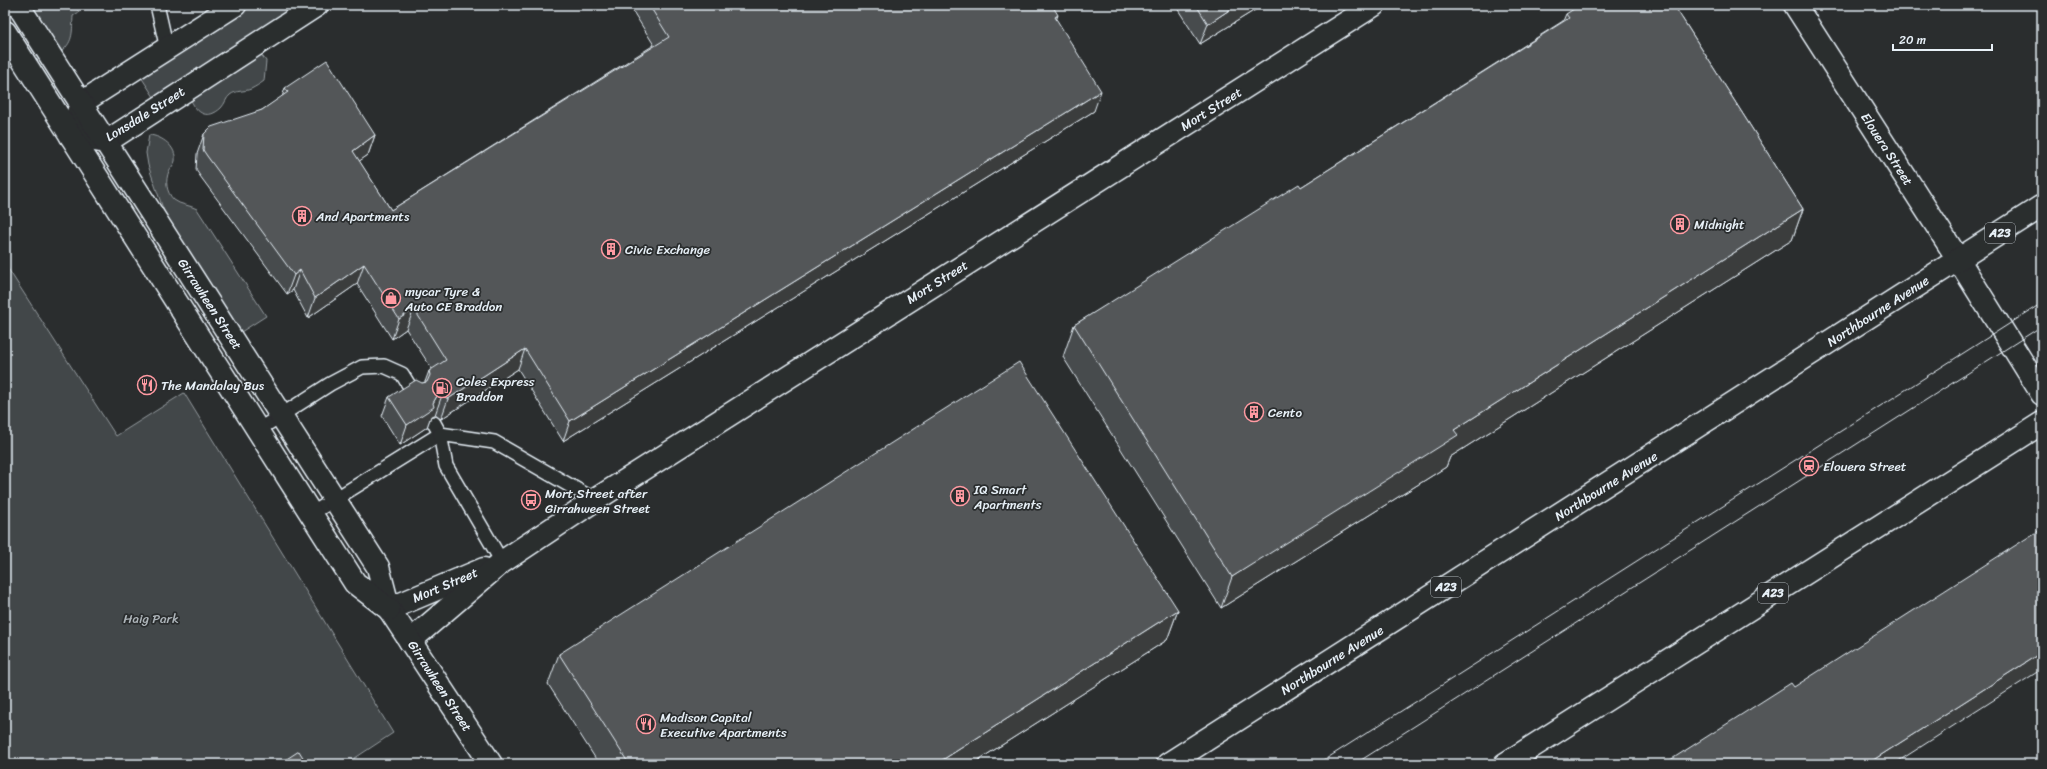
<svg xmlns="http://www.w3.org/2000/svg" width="2047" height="769" viewBox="0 0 2047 769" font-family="Sriracha,sans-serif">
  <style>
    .green { fill: #424648; stroke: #959ca0 }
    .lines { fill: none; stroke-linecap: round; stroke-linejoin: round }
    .lane-casing { stroke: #e8f1f8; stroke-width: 16 }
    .street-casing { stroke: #e8f1f8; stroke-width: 25 }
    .secondary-casing { stroke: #e8f1f8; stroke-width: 25 }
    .highway-casing { stroke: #e8f1f8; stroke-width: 25 }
    .lane { stroke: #2a2d2e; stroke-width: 13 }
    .street { stroke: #2a2d2e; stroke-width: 22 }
    .secondary { stroke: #2a2d2e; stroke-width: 22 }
    .highway { stroke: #2a2d2e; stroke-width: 22 }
    .tram { stroke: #e8f1f8; stroke-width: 1 }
    .wall { fill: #474b4d; stroke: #e8f1f8 }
    .shaded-wall { fill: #3a3d3e; stroke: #e8f1f8 }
    .building { fill: #535759; stroke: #e8f1f8 }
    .labels { text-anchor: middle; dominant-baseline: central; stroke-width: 3.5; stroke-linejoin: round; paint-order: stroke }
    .shield { fill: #2a2d2e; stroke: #afb6bb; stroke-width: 1 }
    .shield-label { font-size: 12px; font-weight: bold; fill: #e8f1f8 }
    .street-label { font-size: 13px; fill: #e8f1f8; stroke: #2a2d2e }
    .poi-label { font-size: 13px; fill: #e8f1f8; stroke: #2a2d2e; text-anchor: start }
    .park-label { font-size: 13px; fill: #aeb5ba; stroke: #2a2d2e }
  </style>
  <rect width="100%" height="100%" fill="#2a2d2e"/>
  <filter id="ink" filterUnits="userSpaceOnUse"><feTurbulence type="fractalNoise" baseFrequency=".025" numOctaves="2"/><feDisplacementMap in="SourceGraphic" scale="8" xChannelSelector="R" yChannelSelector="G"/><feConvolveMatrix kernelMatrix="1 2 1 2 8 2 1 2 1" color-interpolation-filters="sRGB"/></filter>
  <g filter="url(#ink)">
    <g class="green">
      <path d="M37 5H74L79 12 73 16C72 31 74 41 62 51L55 45 32 11Z"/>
      <path d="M254 5H281L286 13 154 97 141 77Z"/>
      <path d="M260 53 266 61 264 81C260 84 255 87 251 89 244 92 236 90 230 95 226 98 225 104 221 108 208 120 197 114 191 100Z"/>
      <path d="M149 135C162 136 177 147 175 161 174 165 171 167 169 171 165 181 166 192 174 200 180 205 190 205 197 209L266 316 241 332 235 328 169 226 148 165 146 153Z"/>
      <path d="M5 264 116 436 184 393 393 733 346 764H5Z"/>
    </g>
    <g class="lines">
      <defs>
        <g id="lane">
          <path d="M157 5 167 49"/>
          <path d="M258 430 330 384 362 367 384 366 402 374 415 395"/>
          <path d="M311 514 440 434 434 423"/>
          <path d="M502 562 446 466 440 434 494 442 595 500"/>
        </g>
        <g id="street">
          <path d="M235 5 81 103 71 136 106 142 317 5"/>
          <path d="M1795 5 1958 259"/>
          <path d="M389 609 484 569"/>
          <path d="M410 641 502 562 595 500 1374 5"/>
        </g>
        <g id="secondary">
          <path d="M18 5 378 567 389 609 491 764"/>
          <path d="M5 32 355 583 389 609"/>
        </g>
        <g id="highway">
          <path d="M1958 259 2042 394"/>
          <path d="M1168 764 2042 206"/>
          <path d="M1505 764 2042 423"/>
        </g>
      </defs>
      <use href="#lane" class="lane-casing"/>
      <use href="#street" class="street-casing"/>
      <use href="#secondary" class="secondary-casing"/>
      <use href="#highway" class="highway-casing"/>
      <use href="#lane" class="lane"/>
      <use href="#street" class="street"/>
      <use href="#secondary" class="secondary"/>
      <use href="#highway" class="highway"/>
      <g class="tram">
        <path d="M1318 764 2042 303"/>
        <path d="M1355 764 2042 326"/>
      </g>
    </g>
    <g class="wall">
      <path d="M629 5H1052L1056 20 1094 111 563 441 518 369 441 419 435 415 431 416 427 427 400 445 382 416 389 397 425 382 429 371 432 369 406 329 392 339 357 284 308 318 293 290 287 294 200 176 196 170 197 154 204 134 262 110 282 97 285 88 375 135 368 155 359 161 391 210 654 45Z"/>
      <path d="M1175 5H1263L1200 44Z"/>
      <path d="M1566 14 1682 18 1803 209 1792 240 1450 457 1446 467 1221 608 1063 357 1074 325 1301 187 1563 21Z"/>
      <path d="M1178 610 1167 640 972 764H599L548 684 559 654Z"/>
    </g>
    <g class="shaded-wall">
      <path d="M1237 5H1263L1200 44 1208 24Z"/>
      <path d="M1058 15 1051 35 1055 17Z"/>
      <path d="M1101 91 1094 111 563 441 570 421Z"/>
      <path d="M375 135 368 155 345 171 353 151Z"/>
      <path d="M1803 209 1792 240 1450 457 1446 467 1221 608 1232 577 1454 430Z"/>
      <path d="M364 264 357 284 308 318 315 298Z"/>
      <path d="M300 270 293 290 287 294 294 275Z"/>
      <path d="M414 309 406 329 392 339 399 319Z"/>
      <path d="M525 349 518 369 441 419 448 399Z"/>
      <path d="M442 395 435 415 431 416 427 427 400 445 407 425 433 403 437 396Z"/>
      <path d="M1178 610 1167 640 972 764H936Z"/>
      <path d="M2042 652V669L1894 764H1867Z"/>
    </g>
    <g class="building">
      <path d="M649 5H1052L1058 15 1055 17 1101 91 570 421 525 349 448 399 442 395 437 396 433 403 434 407 407 425 389 397 416 380 422 383 427 382 430 375 429 371 446 360 414 309 399 319 364 264 315 298 300 270 294 275 207 156 203 150 204 134 211 127 262 110 288 92 285 88 327 60 375 135 353 151 391 210 669 37Z"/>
      <path d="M1196 5H1237L1208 24Z"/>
      <path d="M1580 5H1674L1682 18 1803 209 1454 430 1458 435 1232 577 1074 325 1299 184 1301 187 1569 18 1566 14Z"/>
      <path d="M1019 362 1178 610 936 764H629L559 654Z"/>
      <path d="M2038 531 2042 537V652L1867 764H1664L1791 683 1794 687Z"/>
      <path d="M299 751 307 764H279Z"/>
    </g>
  </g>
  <defs>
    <symbol id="building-ring" viewBox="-11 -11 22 22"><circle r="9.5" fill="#2a2d2e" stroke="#ff9aa2" stroke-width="1.5"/><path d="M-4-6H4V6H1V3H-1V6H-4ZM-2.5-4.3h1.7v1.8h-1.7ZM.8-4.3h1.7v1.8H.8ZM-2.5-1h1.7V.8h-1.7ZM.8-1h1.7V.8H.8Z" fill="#ff9aa2"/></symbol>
    <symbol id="shop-ring" viewBox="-11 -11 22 22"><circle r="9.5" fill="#2a2d2e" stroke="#ff9aa2" stroke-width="1.5"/><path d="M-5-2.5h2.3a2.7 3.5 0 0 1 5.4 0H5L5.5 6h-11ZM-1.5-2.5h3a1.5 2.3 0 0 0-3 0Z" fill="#ff9aa2"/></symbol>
    <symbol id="restaurant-ring" viewBox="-11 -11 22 22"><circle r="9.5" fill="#2a2d2e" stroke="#ff9aa2" stroke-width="1.5"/><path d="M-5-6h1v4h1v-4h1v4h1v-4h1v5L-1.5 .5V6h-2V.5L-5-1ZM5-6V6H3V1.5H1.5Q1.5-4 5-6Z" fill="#ff9aa2"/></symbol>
    <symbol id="fuel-ring" viewBox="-11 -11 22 22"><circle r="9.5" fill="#2a2d2e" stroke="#ff9aa2" stroke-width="1.5"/><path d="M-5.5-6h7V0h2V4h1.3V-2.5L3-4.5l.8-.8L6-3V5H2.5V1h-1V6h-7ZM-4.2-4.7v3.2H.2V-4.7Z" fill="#ff9aa2"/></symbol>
    <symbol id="station-ring" viewBox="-11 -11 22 22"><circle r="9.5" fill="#2a2d2e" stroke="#ff9aa2" stroke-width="1.5"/><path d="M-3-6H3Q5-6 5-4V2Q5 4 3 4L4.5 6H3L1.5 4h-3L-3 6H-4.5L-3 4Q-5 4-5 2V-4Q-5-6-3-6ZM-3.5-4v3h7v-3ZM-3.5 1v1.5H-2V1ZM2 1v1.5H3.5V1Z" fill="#ff9aa2"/></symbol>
    <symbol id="bus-ring" viewBox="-11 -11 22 22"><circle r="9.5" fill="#2a2d2e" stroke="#ff9aa2" stroke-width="1.5"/><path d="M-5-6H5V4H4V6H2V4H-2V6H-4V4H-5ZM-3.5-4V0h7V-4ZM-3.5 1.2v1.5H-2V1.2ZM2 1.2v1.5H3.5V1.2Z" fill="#ff9aa2"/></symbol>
  </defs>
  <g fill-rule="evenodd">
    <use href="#building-ring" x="291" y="205" width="22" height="22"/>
    <use href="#building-ring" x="1669" y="213" width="22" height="22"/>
    <use href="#building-ring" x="600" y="238" width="22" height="22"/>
    <use href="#shop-ring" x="380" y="287" width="22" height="22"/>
    <use href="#restaurant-ring" x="136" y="374" width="22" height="22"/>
    <use href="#fuel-ring" x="431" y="377" width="22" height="22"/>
    <use href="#building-ring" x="1243" y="401" width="22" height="22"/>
    <use href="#station-ring" x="1798" y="455" width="22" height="22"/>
    <use href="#building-ring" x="949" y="485" width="22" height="22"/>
    <use href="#bus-ring" x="520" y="489" width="22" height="22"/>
    <use href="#restaurant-ring" x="635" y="713" width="22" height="22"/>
  </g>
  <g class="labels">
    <g class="shield">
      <rect x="1985" y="223" width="30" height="20" rx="3"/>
      <rect x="1431" y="577" width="30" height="20" rx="3"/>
      <rect x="1758" y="583" width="30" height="20" rx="3"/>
    </g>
    <g class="shield-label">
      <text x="2000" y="233">A23</text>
      <text x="1446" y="587">A23</text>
      <text x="1773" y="593">A23</text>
    </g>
    <g class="street-label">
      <text transform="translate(1211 109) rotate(-32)">Mort Street</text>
      <text transform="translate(145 114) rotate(-32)">Lonsdale Street</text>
      <text transform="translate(1887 149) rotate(57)">Elouera Street</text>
      <text transform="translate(937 282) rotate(-32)">Mort Street</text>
      <text transform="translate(210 304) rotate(57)">Girrawheen Street</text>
      <text transform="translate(1878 311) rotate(-33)">Northbourne Avenue</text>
      <text transform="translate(1606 486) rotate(-32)">Northbourne Avenue</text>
      <text transform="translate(445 585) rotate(-23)">Mort Street</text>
      <text transform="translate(1332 660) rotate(-32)">Northbourne Avenue</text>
      <text transform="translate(440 686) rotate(57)">Girrawheen Street</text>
    </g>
    <g class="poi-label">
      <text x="316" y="216">And Apartments</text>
      <text x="1694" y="224">Midnight</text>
      <text x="625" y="249">Civic Exchange</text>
      <text x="405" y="291">mycar Tyre &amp;<tspan x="405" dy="15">Auto CE Braddon</tspan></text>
      <text x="456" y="381">Coles Express<tspan x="456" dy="15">Braddon</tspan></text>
      <text x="161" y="385">The Mandalay Bus</text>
      <text x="1268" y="412">Cento</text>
      <text x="1823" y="466">Elouera Street</text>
      <text x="974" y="489">IQ Smart<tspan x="974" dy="15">Apartments</tspan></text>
      <text x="545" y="493">Mort Street after<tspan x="545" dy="15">Girrahween Street</tspan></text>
      <text x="660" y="717">Madison Capital<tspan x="660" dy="15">Executive Apartments</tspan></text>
    </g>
    <g class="park-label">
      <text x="151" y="618">Haig Park</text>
    </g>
  </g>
  <rect width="2047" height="769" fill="none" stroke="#2a2d2e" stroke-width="20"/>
  <rect x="10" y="10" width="2027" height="749" fill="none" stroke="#e8f1f8" stroke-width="1.5" filter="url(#ink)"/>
  <path d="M1893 44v6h99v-6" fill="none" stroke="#e8f1f8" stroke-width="2"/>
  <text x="1899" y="44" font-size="12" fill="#e8f1f8" stroke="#2a2d2e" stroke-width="3" paint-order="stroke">20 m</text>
</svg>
